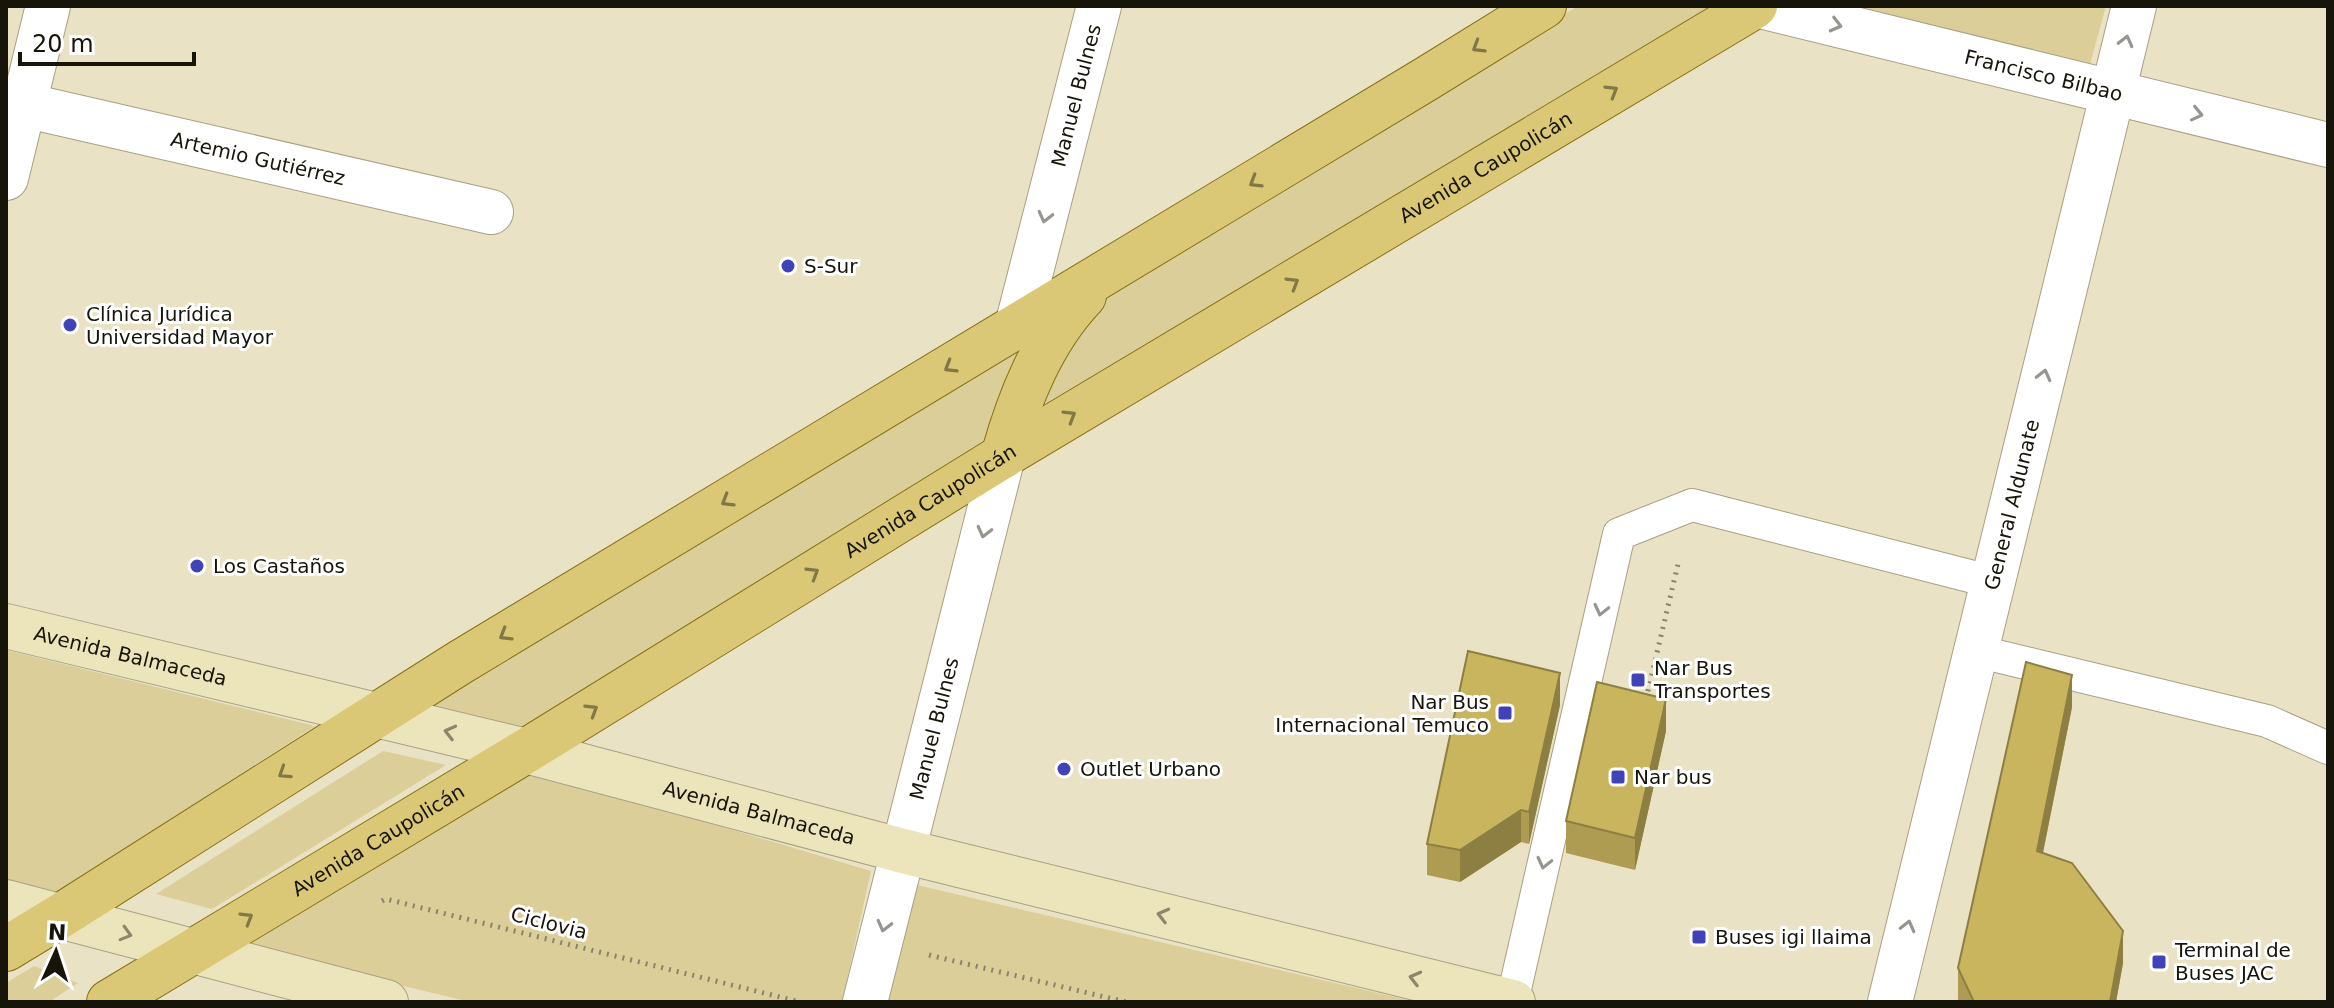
<svg xmlns="http://www.w3.org/2000/svg" width="2334" height="1008" viewBox="0 0 2334 1008" font-family="'DejaVu Sans',sans-serif">
  <style>
    .green { fill: #dcce98 }
    .lines { fill: none; stroke-linecap: round; stroke-linejoin: round }
    .service-casing { stroke: #a7a084; stroke-width: 34 }
    .minor-casing { stroke: #a7a084; stroke-width: 46 }
    .tertiary-casing { stroke: #a7a084; stroke-width: 46 }
    .secondary-casing { stroke: #a7a084; stroke-width: 46 }
    .primary-casing { stroke: #867215; stroke-width: 46 }
    .path { stroke: #8a846f; stroke-width: 5; stroke-dasharray: 2 6; stroke-linecap: butt }
    .service { stroke: #fff; stroke-width: 32 }
    .minor { stroke: #fff; stroke-width: 44 }
    .tertiary { stroke: #fff; stroke-width: 44 }
    .secondary { stroke: #ece4bb; stroke-width: 44 }
    .primary { stroke: #dac877; stroke-width: 44 }
    .wall { fill: #ae9c52 }
    .shaded-wall { fill: #8d7f42 }
    .building { fill: #cab55f; stroke: #8d7f42; stroke-width: 2 }
    .oneway { stroke: #979590 }
    .oneway2 { stroke: #827746 }
    .oneway3 { stroke: #8c866b }
    .poi-dot { fill: #4043b7; stroke: #fff; stroke-width: 3 }
    .labels { text-anchor: middle; dominant-baseline: central; stroke-width: 6; stroke-linejoin: round; paint-order: stroke }
    .street-label { font-size: 20px; fill: #171409; stroke: #fff }
    .poi-label { font-size: 20px; fill: #171409; stroke: #fff; text-anchor: start }
  </style>
  <rect width="100%" height="100%" fill="#eae2c4"/>
  <g class="green">
    <path d="M1578 6H1722L523 732 422 708Z"/>
    <path d="M1859 6H2106L2089 68Z"/>
    <path d="M6 650 315 726 58 892 6 879Z"/>
    <path d="M383 751 446 765 212 909 156 894Z"/>
    <path d="M528 769 871 871 842 1002H470L234 945Z"/>
    <path d="M917 885 1416 1002H882Z"/>
    <path d="M34 966 78 983 49 1002H6V983Z"/>
  </g>
  <g class="lines">
    <defs>
      <g id="service">
        <path d="M1976 651 2267 721 2328 748"/>
        <path d="M1512 1002 1619 534 1692 505 1993 582"/>
      </g>
      <g id="minor">
        <path id="s1" d="M1760 6 2328 145"/>
        <path id="s2" d="M24 105 491 212"/>
        <path d="M6 178 48 6"/>
        <path id="s3" d="M1017 326 1099 6"/>
        <path id="s4" d="M1890 1002 2134 6"/>
      </g>
      <g id="tertiary">
        <path id="s5" d="M865 1002 1003 456"/>
      </g>
      <g id="secondary">
        <path id="s6" d="M6 626 526 751 903 851 1513 1002"/>
        <path d="M6 902 386 1002"/>
      </g>
      <g id="primary">
        <path d="M1003 456C1019 399 1042 340 1084 296"/>
        <path d="M6 949 62 915 459 663 1426 79 1544 6"/>
        <path id="s7" d="M109 1002 526 751 1003 456 1755 6"/>
      </g>
    </defs>
    <use href="#service" class="service-casing"/>
    <use href="#minor" class="minor-casing"/>
    <use href="#tertiary" class="tertiary-casing"/>
    <use href="#secondary" class="secondary-casing"/>
    <use href="#primary" class="primary-casing"/>
    <g class="path">
      <path d="M1646 699 1679 560"/>
      <path d="M382 901 386 899 800 1002"/>
      <path d="M929 955 1126 1002"/>
    </g>
    <use href="#service" class="service"/>
    <use href="#minor" class="minor"/>
    <use href="#tertiary" class="tertiary"/>
    <use href="#secondary" class="secondary"/>
    <use href="#primary" class="primary"/>
  </g>
  <g class="wall">
    <path d="M1560 705 1529 844 1521 842 1460 882 1427 875V844Z"/>
    <path d="M2072 707 2043 853 2123 963 2116 1002H1959L1958 999V968Z"/>
    <path d="M1666 731 1635 870 1566 853V821Z"/>
  </g>
  <g class="shaded-wall">
    <path d="M1560 673V705L1529 844V812Z"/>
    <path d="M2072 675V707L2037 882V851Z"/>
    <path d="M1666 699V731L1635 870V838Z"/>
    <path d="M1521 810V842L1460 882V850Z"/>
    <path d="M2123 931V963L2116 1002H2110Z"/>
  </g>
  <g class="building">
    <path d="M1468 651 1560 673 1529 812 1521 810 1460 850 1427 844Z"/>
    <path d="M2026 662 2072 675 2037 851 2072 863 2123 931 2110 1002H1974L1958 968Z"/>
    <path d="M1597 682 1666 699 1635 838 1566 821Z"/>
  </g>
  <defs><path id="oneway-chevron" d="M-2-3.5L2.5 0L-2 3.5" fill="none" stroke-width="1.6" stroke-linecap="round" stroke-linejoin="round" transform="scale(2)"/></defs>
  <g class="oneway">
    <use href="#oneway-chevron" transform="translate(1836 25) rotate(14)"/>
    <use href="#oneway-chevron" transform="translate(2126 41) rotate(-76)"/>
    <use href="#oneway-chevron" transform="translate(2197 114) rotate(13)"/>
    <use href="#oneway-chevron" transform="translate(1045 217) rotate(104)"/>
    <use href="#oneway-chevron" transform="translate(2044 375) rotate(-76)"/>
    <use href="#oneway-chevron" transform="translate(984 532) rotate(104)"/>
    <use href="#oneway-chevron" transform="translate(1601 610) rotate(103)"/>
    <use href="#oneway-chevron" transform="translate(1544 863) rotate(103)"/>
    <use href="#oneway-chevron" transform="translate(884 926) rotate(104)"/>
    <use href="#oneway-chevron" transform="translate(1908 926) rotate(-76)"/>
  </g>
  <g class="oneway2">
    <use href="#oneway-chevron" transform="translate(1478 47) rotate(148)"/>
    <use href="#oneway-chevron" transform="translate(1612 91) rotate(-31)"/>
    <use href="#oneway-chevron" transform="translate(1255 182) rotate(149)"/>
    <use href="#oneway-chevron" transform="translate(1293 283) rotate(-31)"/>
    <use href="#oneway-chevron" transform="translate(950 367) rotate(149)"/>
    <use href="#oneway-chevron" transform="translate(1070 416) rotate(-31)"/>
    <use href="#oneway-chevron" transform="translate(727 501) rotate(149)"/>
    <use href="#oneway-chevron" transform="translate(813 573) rotate(-32)"/>
    <use href="#oneway-chevron" transform="translate(505 635) rotate(149)"/>
    <use href="#oneway-chevron" transform="translate(592 710) rotate(-32)"/>
    <use href="#oneway-chevron" transform="translate(284 773) rotate(147)"/>
    <use href="#oneway-chevron" transform="translate(247 918) rotate(-31)"/>
  </g>
  <g class="oneway3">
    <use href="#oneway-chevron" transform="translate(450 732) rotate(-166)"/>
    <use href="#oneway-chevron" transform="translate(1163 915) rotate(-166)"/>
    <use href="#oneway-chevron" transform="translate(126 934) rotate(16)"/>
    <use href="#oneway-chevron" transform="translate(1415 978) rotate(-166)"/>
  </g>
  <g class="poi-dot">
    <circle cx="788" cy="266" r="8"/>
    <circle cx="70" cy="325" r="8"/>
    <circle cx="197" cy="566" r="8"/>
    <rect x="1630" y="672" width="16" height="16" rx="4"/>
    <rect x="1497" y="705" width="16" height="16" rx="4"/>
    <circle cx="1064" cy="769" r="8"/>
    <rect x="1610" y="769" width="16" height="16" rx="4"/>
    <rect x="1691" y="929" width="16" height="16" rx="4"/>
    <rect x="2151" y="954" width="16" height="16" rx="4"/>
  </g>
  <g class="labels">
    <g class="street-label">
      <text stroke="none"><textPath href="#s1" startOffset="292">Francisco Bilbao</textPath></text>
      <text stroke="none"><textPath href="#s3" startOffset="238">Manuel Bulnes</textPath></text>
      <text stroke="none"><textPath href="#s2" startOffset="240">Artemio Gutiérrez</textPath></text>
      <text stroke="none"><textPath href="#s7" startOffset="1610">Avenida Caupolicán</textPath></text>
      <text stroke="none"><textPath href="#s7" startOffset="962">Avenida Caupolicán</textPath></text>
      <text stroke="none"><textPath href="#s4" startOffset="512">General Aldunate</textPath></text>
      <text stroke="none"><textPath href="#s6" startOffset="128">Avenida Balmaceda</textPath></text>
      <text stroke="none"><textPath href="#s5" startOffset="282">Manuel Bulnes</textPath></text>
      <text stroke="none"><textPath href="#s6" startOffset="776">Avenida Balmaceda</textPath></text>
      <text stroke="none"><textPath href="#s7" startOffset="314">Avenida Caupolicán</textPath></text>
      <text transform="translate(549 923) rotate(14)">Ciclovia</text>
    </g>
    <g class="poi-label">
      <text x="804" y="266">S-Sur</text>
      <text x="86" y="314">Clínica Jurídica<tspan x="86" dy="23">Universidad Mayor</tspan></text>
      <text x="213" y="566">Los Castaños</text>
      <text x="1654" y="668">Nar Bus<tspan x="1654" dy="23">Transportes</tspan></text>
      <text x="1489" y="702" text-anchor="end">Nar Bus<tspan x="1489" dy="23">Internacional Temuco</tspan></text>
      <text x="1080" y="769">Outlet Urbano</text>
      <text x="1634" y="777">Nar bus</text>
      <text x="1715" y="937">Buses igi llaima</text>
      <text x="2175" y="950">Terminal de<tspan x="2175" dy="23">Buses JAC</tspan></text>
    </g>
  </g>
  <rect width="2334" height="1008" fill="none" stroke="#171409" stroke-width="16"/>
  <g transform="translate(56 952) rotate(3)" stroke="#ffffff" stroke-width="6" paint-order="stroke">
  <path d="M0-6L14 30L0 20L-14 30Z" fill="#171409"/>
  <text y="-12" font-size="22" font-weight="bold" text-anchor="middle" fill="#171409">N</text>
  </g>
  <path d="M20 52v12h174v-12" fill="none" stroke="#171409" stroke-width="4"/>
  <text x="32" y="52" font-size="24" fill="#171409" stroke="#ffffff" stroke-width="6" paint-order="stroke">20 m</text>
</svg>
